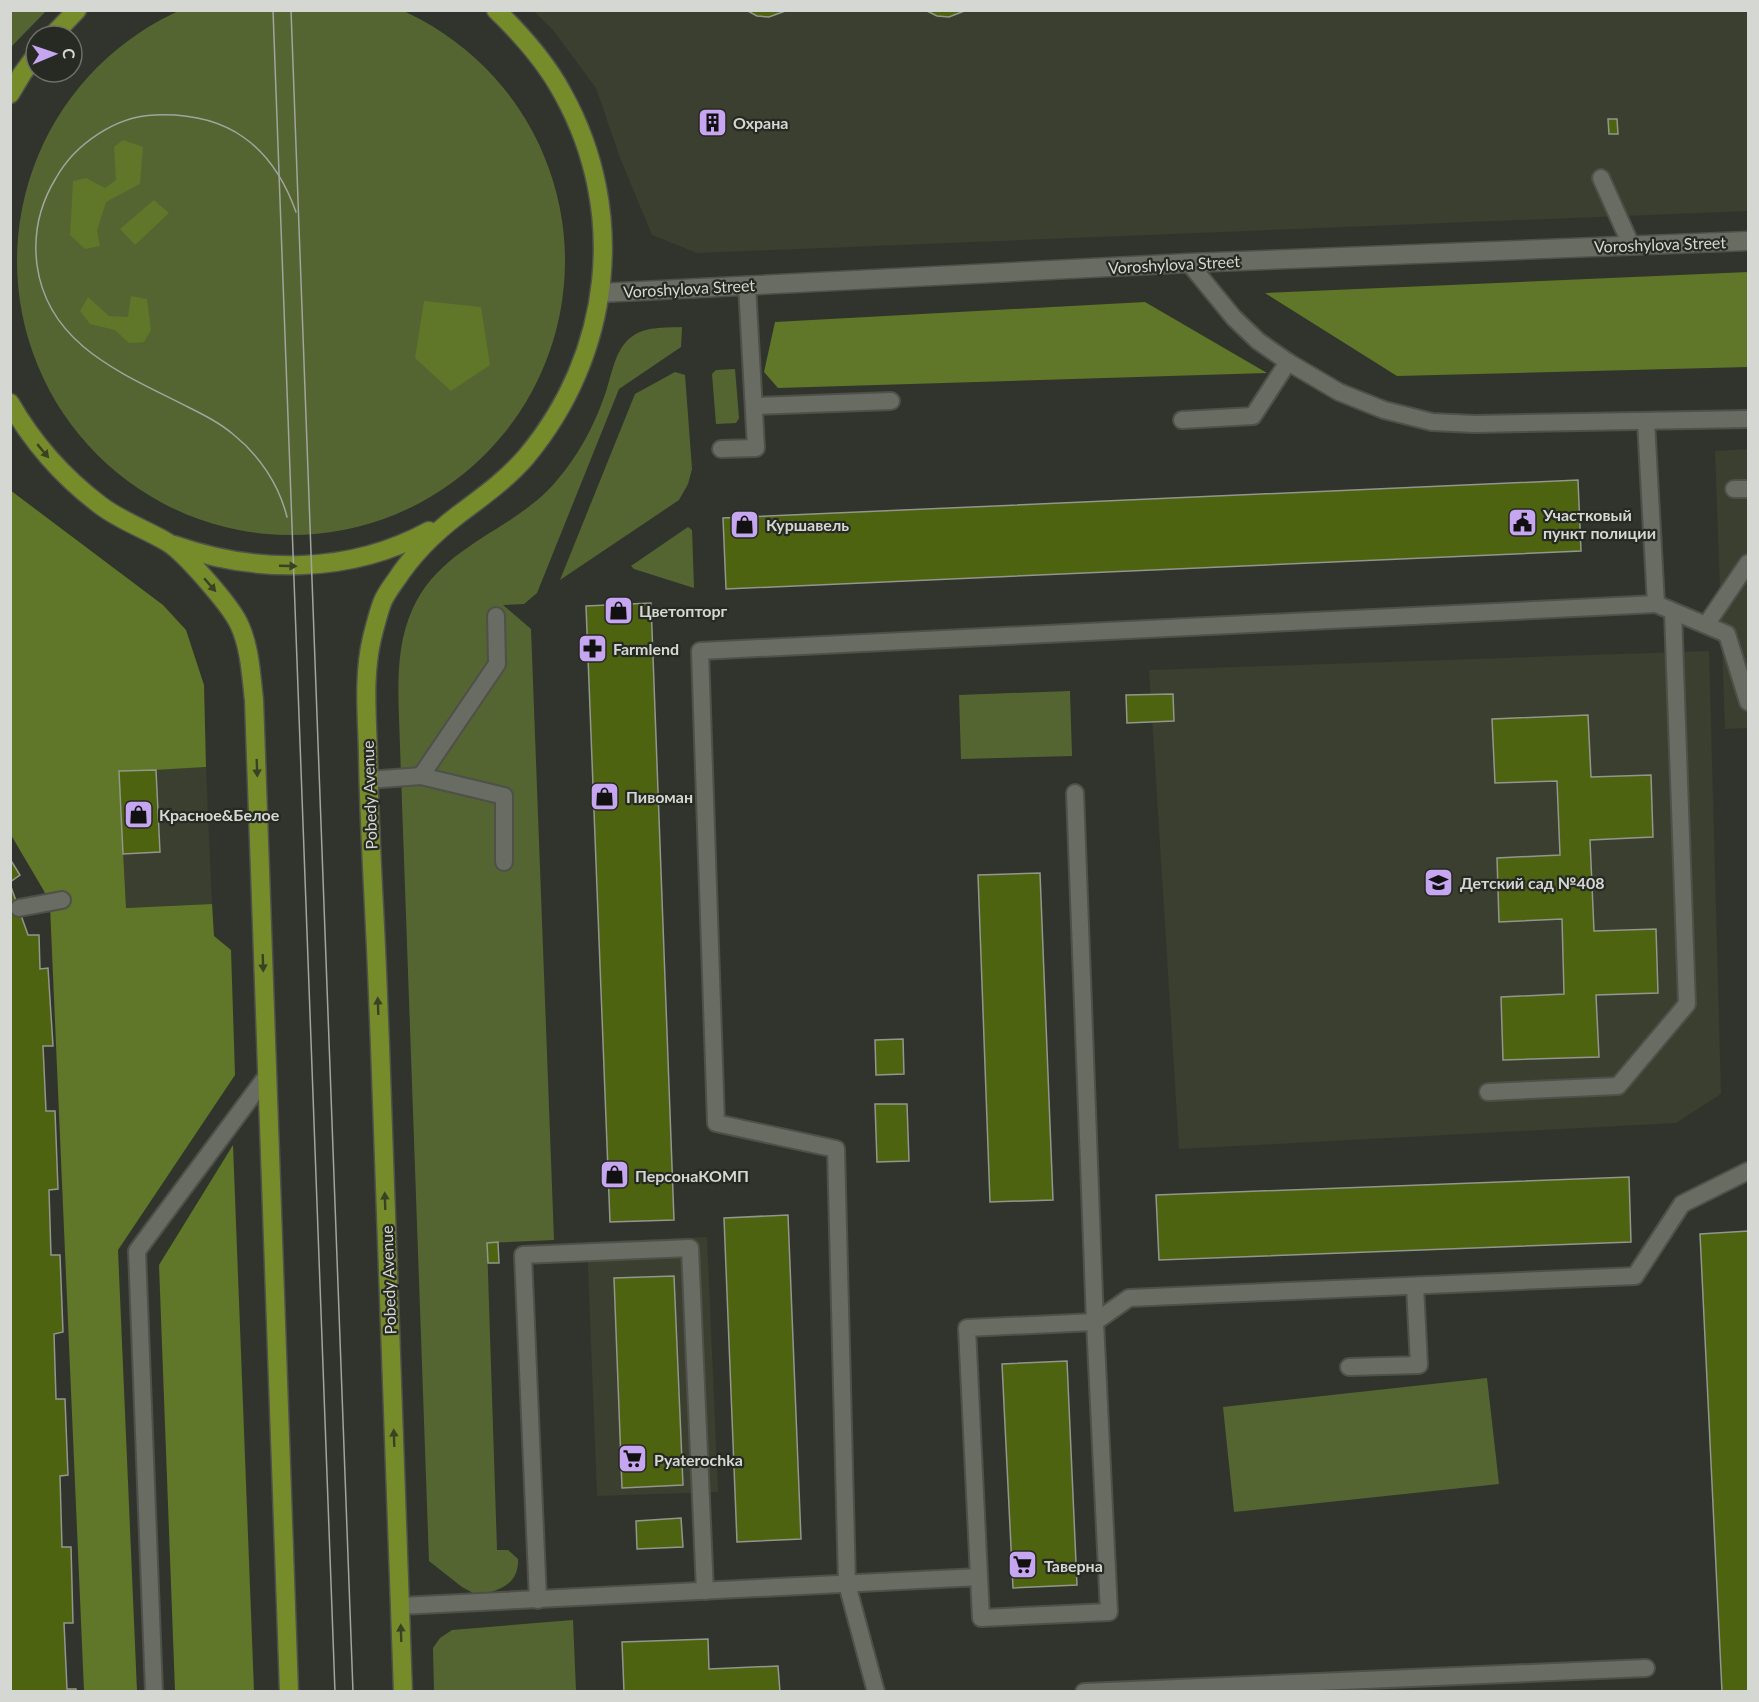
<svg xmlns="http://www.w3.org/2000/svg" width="1759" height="1702" viewBox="0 0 1759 1702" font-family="Lato,sans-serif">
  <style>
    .built { fill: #3a3f30 }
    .green { fill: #556532 }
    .forest { fill: #607628 }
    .building { fill: #4e6310; stroke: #93968d; stroke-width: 1.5 }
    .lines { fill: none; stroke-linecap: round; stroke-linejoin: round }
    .lane-casing { stroke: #4e5049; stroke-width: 20 }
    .secondary-casing { stroke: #4e5049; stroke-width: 21 }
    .primary-casing { stroke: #4e5049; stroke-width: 21 }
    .lane { stroke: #686c63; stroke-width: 16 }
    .secondary { stroke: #686c63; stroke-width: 18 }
    .primary { stroke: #768c2a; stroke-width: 18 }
    .tram { stroke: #a2a49e; stroke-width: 1.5 }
    .oneway { fill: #3b4224 }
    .labels { text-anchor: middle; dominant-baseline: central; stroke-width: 4.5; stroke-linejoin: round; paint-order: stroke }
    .poi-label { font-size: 16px; font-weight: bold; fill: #d5d7d2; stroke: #272a22; text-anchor: start }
    .street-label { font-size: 16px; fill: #d5d7d2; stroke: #272a22 }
  </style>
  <rect width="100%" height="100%" fill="#31342c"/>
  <g class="built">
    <path d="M534 11H1748V211L697 253 652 235 620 158 596 88 553 30Z"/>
    <path d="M1748 449V728L1725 729 1715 451Z"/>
    <path d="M1709 651 1721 1094 1676 1123 1179 1149 1149 670Z"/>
    <path d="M206 767 212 904 126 908 119 771Z"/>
    <path d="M707 1237 718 1492 597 1496 587 1242Z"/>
  </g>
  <g class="green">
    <circle cx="291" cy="261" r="274"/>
    <path d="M11 10 46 11 11 47 10 11Z"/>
    <path d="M682 327 681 347 619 389 537 593 524 604 503 605 531 629 554 1240 487 1243 497 1550H508L518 1559C519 1585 499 1591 477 1595L462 1587 429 1561 400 747C399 701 393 651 413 608 443 543 516 531 558 479 577 457 593 428 603 400 611 381 613 352 630 338 645 326 664 328 682 327Z"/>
    <path d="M735 369 739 418 736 423 716 424 712 374 716 370Z"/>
    <path d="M675 372 685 375 692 469 688 484 679 500 560 580 635 394Z"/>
    <path d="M688 527 692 530 694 588 634 569 631 566Z"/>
    <path d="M1070 691 1072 756 961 759 959 695Z"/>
    <path d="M1487 1378 1499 1484 1234 1512 1223 1407Z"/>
    <path d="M573 1620 576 1691H434L433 1648 440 1638 452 1630Z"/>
  </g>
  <g class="forest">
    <path d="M123 140 143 147 140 184 106 202 97 230 100 246 85 249 70 235 73 181 86 178 105 188 116 180 114 147Z"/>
    <path d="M154 200 169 213 135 245 120 229Z"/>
    <path d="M1748 272V367L1397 376 1265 293Z"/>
    <path d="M131 296 147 299 151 330 144 342 129 343 115 330 90 324 80 311 88 297 109 316 128 317Z"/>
    <path d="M424 301 481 307 490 365 451 391 415 358Z"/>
    <path d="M1145 302 1267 373 778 388 764 372 775 322Z"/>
    <path d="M10 490 163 605 186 630 204 685 206 767 119 772 126 908 212 904 214 936 231 950 235 1075 118 1250 137 1691H84L50 906 44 891 11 835Z"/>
    <path d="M233 1145 254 1691H175L159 1265Z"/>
  </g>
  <g class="building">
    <path d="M746 10H788L769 17 757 16Z"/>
    <path d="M967 10 949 17 937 16 925 10Z"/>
    <path d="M718 115 719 128 706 129V116Z"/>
    <path d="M1608 119H1617L1618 134H1609Z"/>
    <path d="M1578 480 1581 551 726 589 723 518Z"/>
    <path d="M651 603 674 1220 610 1222 586 606Z"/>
    <path d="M1173 694 1174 721 1127 723 1126 695Z"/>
    <path d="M1588 715 1591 777 1651 775 1653 837 1590 840 1594 931 1656 929 1658 993 1596 995 1599 1057 1503 1060 1501 997 1564 994 1562 919 1499 922 1497 858 1560 855 1557 781 1495 783 1492 719Z"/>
    <path d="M156 770 160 852 123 854 119 771Z"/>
    <path d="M10 859 20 875 10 882Z"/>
    <path d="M1040 873 1053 1200 990 1202 978 875Z"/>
    <path d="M10 884 28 935H39L40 969 48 968 53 1046H43L46 1111H55L58 1189 49 1190 51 1255H60L63 1332 54 1334 56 1399H65L68 1475 60 1476 62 1547H71L73 1623H64L67 1689H76V1692H10Z"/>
    <path d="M903 1039 904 1074 876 1075 875 1040Z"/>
    <path d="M875 1104H907L909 1161 877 1162Z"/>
    <path d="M1629 1177 1631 1242 1159 1260 1156 1195Z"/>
    <path d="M788 1215 801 1539 737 1542 724 1218Z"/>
    <path d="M1748 1231V1692H1722L1700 1234Z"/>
    <path d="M498 1242 499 1263H488L487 1243Z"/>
    <path d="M674 1276 683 1485 622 1488 614 1278Z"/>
    <path d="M1067 1361 1077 1585 1013 1588 1002 1364Z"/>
    <path d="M681 1518 683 1547 637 1549 636 1521Z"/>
    <path d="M708 1639 709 1669 778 1666 780 1692H624L622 1642Z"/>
  </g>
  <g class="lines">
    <defs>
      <g id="lane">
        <path d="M1601 178 1631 245"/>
        <path d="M1189 263 1234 318 1258 341 1288 362 1339 392 1384 410 1432 422 1475 424 1748 419"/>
        <path d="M754 406 891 401"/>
        <path d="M1182 420 1253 416 1288 362"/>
        <path d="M1646 422 1656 604 1727 634 1748 702"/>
        <path d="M721 449 756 448 747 285"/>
        <path d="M1734 489H1748"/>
        <path d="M1706 625 1748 563"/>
        <path d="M421 776 497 664 496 616"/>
        <path d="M368 780 421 776 504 796V862"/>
        <path d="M19 908 62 900"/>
        <path d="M1488 1092 1618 1086 1687 1004 1673 612"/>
        <path d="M1349 1367 1419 1365 1415 1286"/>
        <path d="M979 1577 967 1328 1095 1322 1129 1298 1635 1276 1682 1204 1748 1171"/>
        <path d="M538 1600 523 1255 690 1248 705 1591"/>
        <path d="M400 1606 979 1577 981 1618 1109 1612 1095 1322 1075 793"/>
        <path d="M154 1692 137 1251 266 1077"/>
        <path d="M876 1692 847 1584 836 1149 716 1123 700 651 1656 604"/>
        <path d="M1084 1692 1646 1668"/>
      </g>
      <path id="secondary" d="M600 293 1189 263 1748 241"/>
      <g id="primary">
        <path d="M52 36 77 10"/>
        <path d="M10 94 22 74 36 55"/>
        <path d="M10 403C33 443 63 477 100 505 121 521 145 529 167 542 184 552 231 606 239 624 250 647 251 675 254 700L289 1692"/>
        <path d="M174 545C257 574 350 574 429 531"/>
        <path d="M403 1692C394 1451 387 1211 377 971 374 898 369 826 368 754 367 715 363 676 372 638 375 626 378 614 382 603 385 595 391 587 396 580 413 554 433 534 458 515 482 497 506 480 526 457 612 354 628 212 563 94 546 62 522 35 496 10"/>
      </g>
    </defs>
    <use href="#lane" class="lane-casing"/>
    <use href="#secondary" class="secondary-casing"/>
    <use href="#primary" class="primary-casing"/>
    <use href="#lane" class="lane"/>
    <use href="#secondary" class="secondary"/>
    <use href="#primary" class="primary"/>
    <g class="tram">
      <path d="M273 10 335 1692"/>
      <path d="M291 10 353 1692"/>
      <path d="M287 517C279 485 260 456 234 435 220 423 204 415 188 407 124 374 48 346 37 265 33 234 40 204 56 178 75 144 116 116 155 115 227 112 272 145 296 212"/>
    </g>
  </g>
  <defs><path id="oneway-solid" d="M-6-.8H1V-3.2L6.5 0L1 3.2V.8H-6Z" transform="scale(1.5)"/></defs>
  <g class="oneway">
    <use href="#oneway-solid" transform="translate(43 451) rotate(50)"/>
    <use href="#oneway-solid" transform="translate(288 566) rotate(2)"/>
    <use href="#oneway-solid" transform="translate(210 585) rotate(49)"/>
    <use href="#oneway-solid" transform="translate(257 768) rotate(88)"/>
    <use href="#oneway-solid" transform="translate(263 963) rotate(88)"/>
    <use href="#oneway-solid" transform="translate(378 1006) rotate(-92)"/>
    <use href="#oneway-solid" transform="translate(385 1201) rotate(-92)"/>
    <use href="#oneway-solid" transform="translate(394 1438) rotate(-92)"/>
    <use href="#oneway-solid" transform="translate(401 1633) rotate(-92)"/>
  </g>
  <defs>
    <symbol id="building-square" viewBox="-11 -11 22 22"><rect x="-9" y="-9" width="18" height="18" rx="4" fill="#c6a6f0" stroke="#272a22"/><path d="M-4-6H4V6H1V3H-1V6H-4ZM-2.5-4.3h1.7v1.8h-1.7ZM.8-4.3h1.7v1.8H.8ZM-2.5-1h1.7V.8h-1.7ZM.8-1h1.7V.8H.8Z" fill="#111"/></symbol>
    <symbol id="civic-square" viewBox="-11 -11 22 22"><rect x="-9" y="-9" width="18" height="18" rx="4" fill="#c6a6f0" stroke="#272a22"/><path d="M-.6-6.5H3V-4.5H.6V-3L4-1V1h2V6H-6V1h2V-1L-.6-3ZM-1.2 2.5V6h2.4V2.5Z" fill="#111"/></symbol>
    <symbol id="shop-square" viewBox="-11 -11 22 22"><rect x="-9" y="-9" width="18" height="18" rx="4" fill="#c6a6f0" stroke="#272a22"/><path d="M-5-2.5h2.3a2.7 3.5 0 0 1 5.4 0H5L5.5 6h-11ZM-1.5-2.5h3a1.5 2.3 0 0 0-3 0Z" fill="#111"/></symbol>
    <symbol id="pharmacy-square" viewBox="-11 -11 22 22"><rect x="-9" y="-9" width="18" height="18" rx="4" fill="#c6a6f0" stroke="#272a22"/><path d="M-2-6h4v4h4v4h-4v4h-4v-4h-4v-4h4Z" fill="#111"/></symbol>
    <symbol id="school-square" viewBox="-11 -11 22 22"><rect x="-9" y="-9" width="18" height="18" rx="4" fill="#c6a6f0" stroke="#272a22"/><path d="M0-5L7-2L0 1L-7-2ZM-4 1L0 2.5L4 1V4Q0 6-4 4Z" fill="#111"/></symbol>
    <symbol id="supermarket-square" viewBox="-11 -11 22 22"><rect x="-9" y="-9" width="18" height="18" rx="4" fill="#c6a6f0" stroke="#272a22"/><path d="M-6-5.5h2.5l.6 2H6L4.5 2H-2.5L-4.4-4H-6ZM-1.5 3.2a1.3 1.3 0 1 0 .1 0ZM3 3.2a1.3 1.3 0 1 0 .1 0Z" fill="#111"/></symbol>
  </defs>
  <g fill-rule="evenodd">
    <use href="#building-square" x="696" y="106" width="33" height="33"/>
    <use href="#civic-square" x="1506" y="506" width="33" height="33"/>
    <use href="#shop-square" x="728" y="508" width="33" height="33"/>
    <use href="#shop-square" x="602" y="594" width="33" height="33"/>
    <use href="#pharmacy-square" x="576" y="632" width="33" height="33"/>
    <use href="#shop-square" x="588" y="780" width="33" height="33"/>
    <use href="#shop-square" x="122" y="798" width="33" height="33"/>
    <use href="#school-square" x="1422" y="866" width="33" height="33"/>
    <use href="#shop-square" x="598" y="1158" width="33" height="33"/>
    <use href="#supermarket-square" x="616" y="1442" width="33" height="33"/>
    <use href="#supermarket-square" x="1006" y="1548" width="33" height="33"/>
  </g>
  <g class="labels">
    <g class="poi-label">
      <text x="733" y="122">Охрана</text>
      <text x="1543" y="514">Участковый<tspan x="1543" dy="18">пункт полиции</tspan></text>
      <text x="766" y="524">Куршавель</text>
      <text x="639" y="610">Цветопторг</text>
      <text x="613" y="648">Farmlend</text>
      <text x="626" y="796">Пивоман</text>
      <text x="159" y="814">Красное&amp;Белое</text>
      <text x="1460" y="882">Детский сад №408</text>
      <text x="635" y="1175">ПерсонаКОМП</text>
      <text x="654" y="1459">Pyaterochka</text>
      <text x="1044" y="1565">Таверна</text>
    </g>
    <g class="street-label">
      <text transform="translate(1660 244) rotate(-2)">Voroshylova Street</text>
      <text transform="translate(1174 264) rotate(-3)">Voroshylova Street</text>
      <text transform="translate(689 288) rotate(-3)">Voroshylova Street</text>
      <text transform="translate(369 795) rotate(-92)">Pobedy Avenue</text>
      <text transform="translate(388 1280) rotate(-92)">Pobedy Avenue</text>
    </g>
  </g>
  <rect width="1759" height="1702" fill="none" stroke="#d5d7d2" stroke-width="24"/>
  <g transform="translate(54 54) rotate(88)"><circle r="28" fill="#272a22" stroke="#6d6f68" stroke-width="1.5"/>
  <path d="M0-4.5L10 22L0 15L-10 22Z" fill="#c6a6f0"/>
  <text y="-9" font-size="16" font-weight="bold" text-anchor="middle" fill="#d5d7d2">С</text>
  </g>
</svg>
